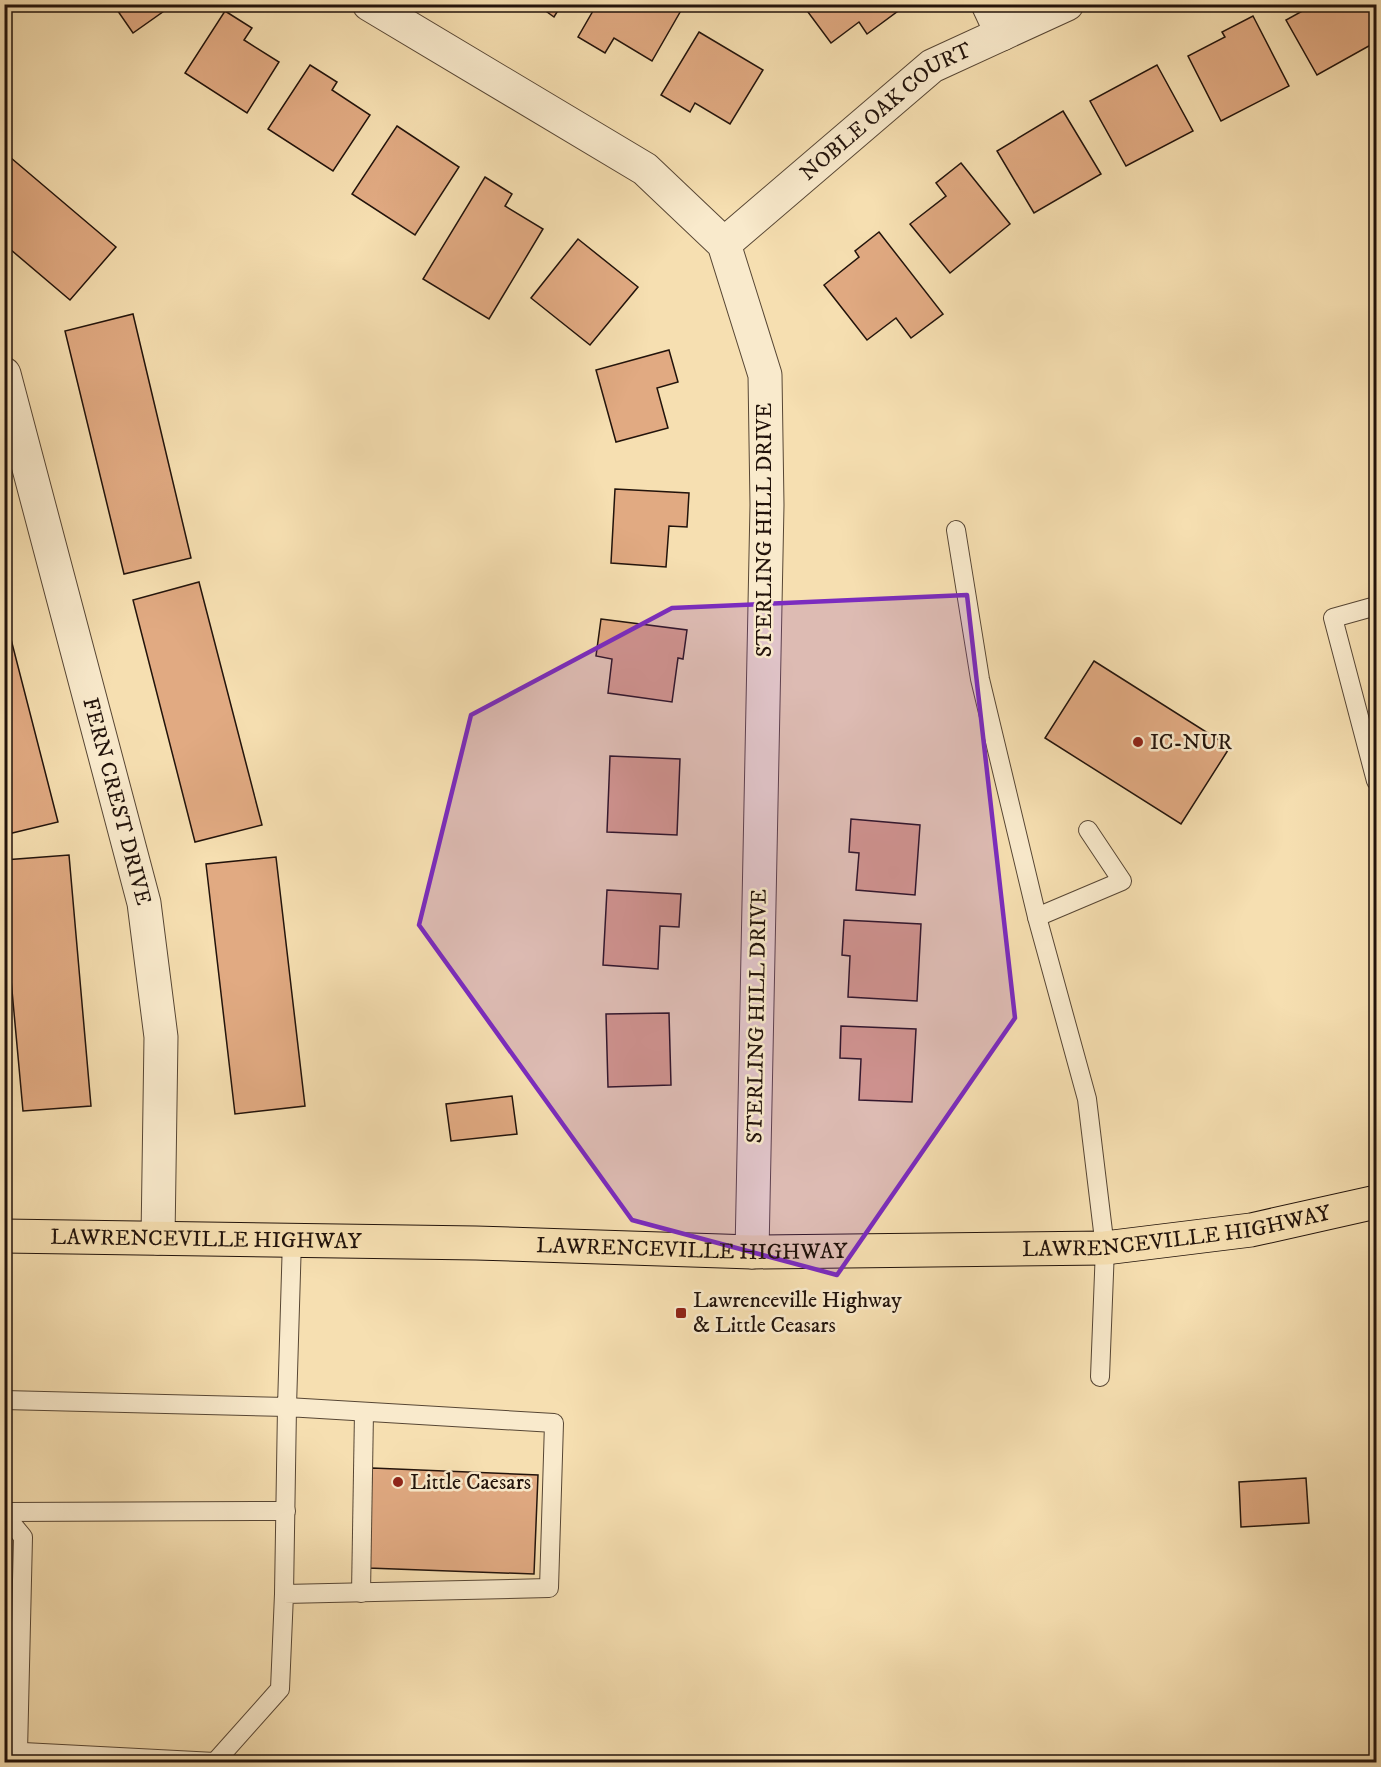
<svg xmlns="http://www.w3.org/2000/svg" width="1381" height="1767" viewBox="0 0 1381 1767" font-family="'IM FELL DW Pica',serif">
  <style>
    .building { fill: #e1aa82; stroke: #22130b; stroke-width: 1.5 }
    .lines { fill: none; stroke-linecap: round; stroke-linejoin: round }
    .lane-casing { stroke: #574634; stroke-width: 20 }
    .street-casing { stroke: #574634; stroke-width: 35 }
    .primary-casing { stroke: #22130b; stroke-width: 35 }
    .lane { stroke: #f9eacc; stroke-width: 18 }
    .street { stroke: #f9eacc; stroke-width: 33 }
    .primary { stroke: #f6dfb1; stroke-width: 33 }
    .marked { fill: #7b2cbf; fill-opacity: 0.2; stroke: #7b2cbf; stroke-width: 4.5; stroke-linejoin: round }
    .poi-dot { fill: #8f2418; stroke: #f9eacc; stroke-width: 2 }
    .labels { text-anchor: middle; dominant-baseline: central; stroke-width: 5; stroke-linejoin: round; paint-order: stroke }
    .street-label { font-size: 22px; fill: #22130b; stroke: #f9eacc }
    .poi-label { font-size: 22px; fill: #22130b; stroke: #f9eacc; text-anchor: start }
  </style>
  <rect width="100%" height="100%" fill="#f6dfb1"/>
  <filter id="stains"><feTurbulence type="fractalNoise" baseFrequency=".00333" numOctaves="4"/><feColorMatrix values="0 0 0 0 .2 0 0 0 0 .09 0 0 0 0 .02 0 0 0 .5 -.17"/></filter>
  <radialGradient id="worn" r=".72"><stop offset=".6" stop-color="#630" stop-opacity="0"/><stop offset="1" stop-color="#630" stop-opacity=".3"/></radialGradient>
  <g class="building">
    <path d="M113 4H174L133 33Z"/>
    <path d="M536 4H562L554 17Z"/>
    <path d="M597 4H679L683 7 652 61 614 38 605 53 578 37Z"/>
    <path d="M802 4H893L898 11 867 34 859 22 831 43Z"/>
    <path d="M1315 4H1365L1376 24V42L1317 75 1286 20Z"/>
    <path d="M225 11 252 28 244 40 279 62 247 113 185 73Z"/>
    <path d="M1253 16 1289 86 1221 121 1188 56 1225 37 1222 32Z"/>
    <path d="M699 32 763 70 730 124 695 103 690 112 661 95Z"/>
    <path d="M310 65 337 82 332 90 370 115 333 171 268 129Z"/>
    <path d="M1157 65 1193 131 1126 166 1090 101Z"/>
    <path d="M1063 111 1101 174 1034 213 997 151Z"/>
    <path d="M397 126 459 167 415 235 352 194Z"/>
    <path d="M4 152 116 247 70 300 4 244Z"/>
    <path d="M961 163 1010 224 950 273 910 224 946 196 936 183Z"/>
    <path d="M485 177 512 194 505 206 543 229 489 319 423 279Z"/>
    <path d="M879 232 943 314 911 338 896 318 867 340 824 285 859 257 855 251Z"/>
    <path d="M578 239 638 287 590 345 531 298Z"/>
    <path d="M133 314 191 558 124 574 65 331Z"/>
    <path d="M669 350 678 382 657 388 668 428 616 442 596 370Z"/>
    <path d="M615 489 689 493 687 527 669 526 666 567 611 563Z"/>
    <path d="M199 582 262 825 195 842 133 600Z"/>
    <path d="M4 612 58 822 4 835Z"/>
    <path d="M601 619 687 630 683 659 678 658 672 702 608 693 612 659 596 656Z"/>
    <path d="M1094 661 1230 747 1181 824 1045 738Z"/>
    <path d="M610 756 680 759 677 835 607 832Z"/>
    <path d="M851 819 920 825 915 895 856 890 859 853 849 852Z"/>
    <path d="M69 855 91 1106 23 1111 4 903V860Z"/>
    <path d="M276 857 305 1106 235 1114 206 864Z"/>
    <path d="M607 890 681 894 679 927 660 926 658 969 603 965Z"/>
    <path d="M844 920 921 924 917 1001 848 997 850 956 842 955Z"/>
    <path d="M669 1013 671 1085 608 1087 606 1014Z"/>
    <path d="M841 1026 916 1029 912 1102 859 1100 861 1059 840 1058Z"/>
    <path d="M512 1096 517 1134 451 1141 446 1104Z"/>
    <path d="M372 1468 538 1475 534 1574 368 1568Z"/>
    <path d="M1306 1478 1309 1523 1241 1527 1239 1482Z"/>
  </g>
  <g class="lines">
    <defs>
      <g id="lane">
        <path d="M956 530 980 679 1037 917 1087 1099 1105 1248 1100 1377"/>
        <path d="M1376 606 1333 618 1376 781"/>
        <path d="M1037 917 1122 881 1088 830"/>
        <path d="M4 1400 287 1407 292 1239"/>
        <path d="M4 1512 286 1511"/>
        <path d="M4 1514 23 1537 18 1752"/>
        <path d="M361 1593 364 1412"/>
        <path d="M4 1751 215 1762"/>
        <path d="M215 1762 280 1689 284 1594 549 1588 554 1423 287 1407 284 1594"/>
      </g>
      <g id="street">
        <path d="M369 4 645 169 724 244 765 375 767 505 752 1252"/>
        <path d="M988 4 1002 34"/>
        <path id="s1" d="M724 244 932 66 1067 4"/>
        <path id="s2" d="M4 374 144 903 161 1037 158 1238"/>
      </g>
      <g id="primary">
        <path id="s3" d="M4 1236 476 1243 752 1252 1105 1248 1251 1230 1376 1202"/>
      </g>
    </defs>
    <use href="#lane" class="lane-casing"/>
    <use href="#street" class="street-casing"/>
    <use href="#primary" class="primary-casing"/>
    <use href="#lane" class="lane"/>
    <use href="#street" class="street"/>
    <use href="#primary" class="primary"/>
  </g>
  <path class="marked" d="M967 595 1015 1018 837 1275 632 1220 419 925 471 715 672 608Z"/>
  <g class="poi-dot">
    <circle cx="1138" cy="742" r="6"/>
    <rect x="675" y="1307" width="12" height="12" rx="3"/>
    <circle cx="398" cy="1482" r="6"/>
  </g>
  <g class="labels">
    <g class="street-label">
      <text stroke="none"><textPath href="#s1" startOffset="210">NOBLE OAK COURT</textPath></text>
      <text transform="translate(764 530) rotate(-90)">STERLING HILL DRIVE</text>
      <text stroke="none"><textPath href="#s2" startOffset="442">FERN CREST DRIVE</textPath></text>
      <text transform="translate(757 1016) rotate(-89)">STERLING HILL DRIVE</text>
      <text stroke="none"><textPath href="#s3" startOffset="1174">LAWRENCEVILLE HIGHWAY</textPath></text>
      <text stroke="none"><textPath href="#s3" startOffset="202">LAWRENCEVILLE HIGHWAY</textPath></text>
      <text stroke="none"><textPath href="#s3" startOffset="688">LAWRENCEVILLE HIGHWAY</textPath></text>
    </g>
    <g class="poi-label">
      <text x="1150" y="742">IC-NUR</text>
      <text x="693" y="1300">Lawrenceville Highway<tspan x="693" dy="25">&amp; Little Ceasars</tspan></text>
      <text x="410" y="1482">Little Caesars</text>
    </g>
  </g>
  <rect width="1381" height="1767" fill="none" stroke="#f6dfb1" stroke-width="24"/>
  <rect x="6" y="6" width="1369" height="1755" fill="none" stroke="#22130b" stroke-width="3"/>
  <rect x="12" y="12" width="1357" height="1743" fill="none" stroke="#22130b" stroke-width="1.5"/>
  <rect width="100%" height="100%" filter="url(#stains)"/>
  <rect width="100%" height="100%" fill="url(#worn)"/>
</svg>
